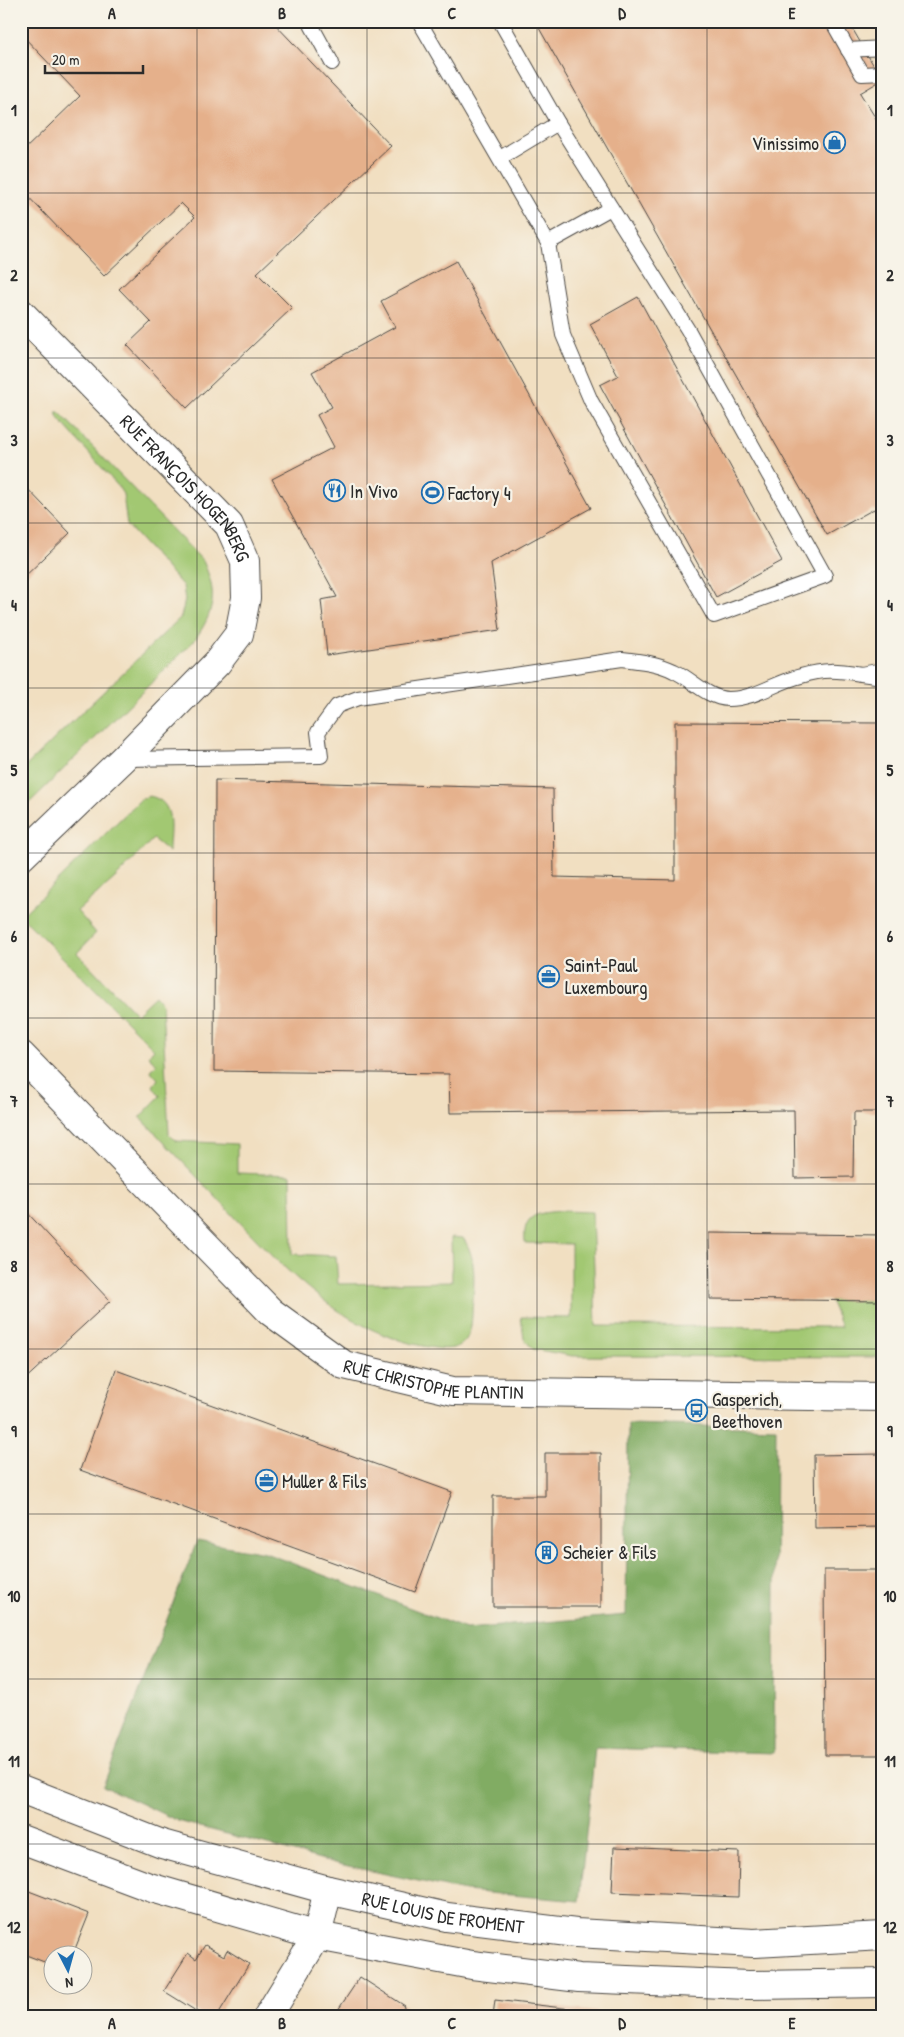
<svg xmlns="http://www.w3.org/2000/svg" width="904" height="2037" viewBox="0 0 904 2037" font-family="'Patrick Hand',sans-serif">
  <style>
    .green { fill: #a2c872; stroke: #667a4e }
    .forest { fill: #81ac64; stroke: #566c48 }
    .building { fill: #e5b08b }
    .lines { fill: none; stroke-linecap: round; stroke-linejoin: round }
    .lane-casing { stroke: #494642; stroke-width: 16 }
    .street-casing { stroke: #494642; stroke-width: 30 }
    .lane { stroke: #fff; stroke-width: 14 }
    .street { stroke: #fff; stroke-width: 28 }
    .grid { fill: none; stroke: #2b2b2b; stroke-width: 1; stroke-opacity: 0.55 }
    .labels { text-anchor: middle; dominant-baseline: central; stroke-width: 4.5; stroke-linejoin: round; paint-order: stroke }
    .poi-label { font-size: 19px; fill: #2b2b2b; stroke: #f7f3e8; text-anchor: start }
    .street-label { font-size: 19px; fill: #2b2b2b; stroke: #f7f3e8 }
    .neatline { fill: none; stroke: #2b2b2b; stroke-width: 2 }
    .grid-label { font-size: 16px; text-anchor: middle; font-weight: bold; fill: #2b2b2b }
  </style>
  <rect width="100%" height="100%" fill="#f7f3e8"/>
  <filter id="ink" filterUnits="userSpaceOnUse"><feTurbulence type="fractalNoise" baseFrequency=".02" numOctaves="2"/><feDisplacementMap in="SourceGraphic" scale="10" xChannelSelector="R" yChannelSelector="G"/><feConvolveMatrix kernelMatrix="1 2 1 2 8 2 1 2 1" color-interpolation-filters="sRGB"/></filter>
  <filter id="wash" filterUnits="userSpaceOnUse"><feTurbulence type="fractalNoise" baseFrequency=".0096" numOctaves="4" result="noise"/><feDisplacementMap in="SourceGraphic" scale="20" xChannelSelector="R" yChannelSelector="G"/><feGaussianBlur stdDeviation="1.12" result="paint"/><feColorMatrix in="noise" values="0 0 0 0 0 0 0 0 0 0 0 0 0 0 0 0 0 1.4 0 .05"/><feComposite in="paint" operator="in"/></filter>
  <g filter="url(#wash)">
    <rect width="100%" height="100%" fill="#f1dfc1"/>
    <g class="green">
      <path d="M56 412H59L203 561C218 594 215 611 194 641L21 811V771L181 617 185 600 183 586 127 525 123 494 117 485 58 418Z"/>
      <path d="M149 796C177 801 169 830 169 852L153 839 115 878 77 911 96 933 77 953 136 1014 155 996 162 1004 169 1134 176 1141 237 1144V1173L291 1175 292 1254 336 1256 338 1284 452 1282 451 1237 463 1238C479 1260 473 1289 472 1315 471 1341 462 1352 435 1348 347 1336 289 1274 231 1213 201 1181 170 1149 140 1117L160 1096 153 1086 158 1079 150 1070 157 1064 148 1056 154 1049 21 916 140 800Z"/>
      <path d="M562 1211 592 1212 596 1326 841 1327 830 1300 883 1301V1357L572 1356 533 1349 524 1339 521 1317 571 1318V1244L525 1243C522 1213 538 1213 562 1211Z"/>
    </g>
    <path class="forest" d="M628 1424 776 1428 774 1753 595 1748 579 1901 465 1891 339 1864 178 1821 103 1786 197 1541 265 1553 466 1629 626 1615Z"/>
    <g id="blocks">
      <g class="building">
        <path d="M27 21H272L391 146 257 273 292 308 187 408 127 345 151 322 119 289 195 217 181 203 104 276 21 189V153L80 96 21 34V27Z"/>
        <path d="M535 21H848L882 80 860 93 883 130V523L874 509 827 535Z"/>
        <path d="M456 261 591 508 491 563 500 630 327 655 321 600 337 597 272 479 334 447 317 415 332 407 312 372 395 327 381 301Z"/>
        <path d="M638 297 782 561 716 597 600 385 618 376 590 324Z"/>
        <path d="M21 482 70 533 21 580Z"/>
        <path d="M675 722 883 723V1112H854L853 1177 795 1178 794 1110 450 1113 449 1074 214 1071 215 780 553 789 554 877 675 880Z"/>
        <path d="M21 1206 110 1301 21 1383Z"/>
        <path d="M709 1233 883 1235V1301L710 1299Z"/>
        <path d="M116 1370 452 1492 415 1592 80 1470Z"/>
        <path d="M545 1453H601V1607H493V1496H545Z"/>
        <path d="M883 1454V1527L815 1528 814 1455Z"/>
        <path d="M824 1570H883V1755H825Z"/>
        <path d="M614 1847 739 1852 738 1897 612 1892Z"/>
        <path d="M21 1888 89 1914 73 1954H52V1965L21 1953Z"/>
        <path d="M205 1945 224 1956 227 1950 249 1964 217 2016H204L164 1991 188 1953 196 1959Z"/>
        <path d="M360 1977 405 2006 398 2016H334Z"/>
        <path d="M495 2000 597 2012V2016H493Z"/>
      </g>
    </g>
  </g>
  <g filter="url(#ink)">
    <use href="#blocks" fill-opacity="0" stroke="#494642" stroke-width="1"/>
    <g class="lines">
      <defs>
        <g id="lane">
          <path d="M309 21 332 63"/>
          <path d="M419 21 548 243 563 335 591 401 714 616 825 576 688 330 558 123 500 21"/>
          <path d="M832 21 862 74 883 73"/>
          <path d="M848 50 883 48"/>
          <path d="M500 158 558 123"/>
          <path d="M548 243 611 208"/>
          <path d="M883 670 861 674 883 677"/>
          <path d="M124 759 321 756 318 732 337 706 358 698 622 659C640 661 658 663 674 671 692 679 707 698 728 699 755 699 776 682 801 676 825 669 836 670 861 674"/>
        </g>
        <g id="street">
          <path id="s1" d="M21 313 229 525 245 561 246 598 239 634 217 663 123 759 21 857"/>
          <path id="s2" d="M21 1055 271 1312 344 1365 453 1391 883 1397"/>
          <path id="s3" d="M21 1789 162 1844 328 1890 447 1917 576 1933 754 1943 883 1936"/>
          <path d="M21 1839 149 1887 317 1936 472 1965 579 1978 748 1985 883 1983"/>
          <path d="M268 2016 317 1936 328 1890"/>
        </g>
      </defs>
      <use href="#lane" class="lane-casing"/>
      <use href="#street" class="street-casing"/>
      <use href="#lane" class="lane"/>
      <use href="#street" class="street"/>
    </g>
  </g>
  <path class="grid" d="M197 21V2016M367 21V2016M537 21V2016M707 21V2016M21 193H883M21 358H883M21 523H883M21 688H883M21 853H883M21 1018H883M21 1184H883M21 1349H883M21 1514H883M21 1679H883M21 1844H883"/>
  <defs>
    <symbol id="shop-ring" viewBox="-11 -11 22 22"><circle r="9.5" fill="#f7f3e8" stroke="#1f6fb2" stroke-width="1.5"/><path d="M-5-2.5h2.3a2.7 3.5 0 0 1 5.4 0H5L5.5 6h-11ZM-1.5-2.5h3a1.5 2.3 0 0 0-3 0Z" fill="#1f6fb2"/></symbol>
    <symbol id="restaurant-ring" viewBox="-11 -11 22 22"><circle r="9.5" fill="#f7f3e8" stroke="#1f6fb2" stroke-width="1.5"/><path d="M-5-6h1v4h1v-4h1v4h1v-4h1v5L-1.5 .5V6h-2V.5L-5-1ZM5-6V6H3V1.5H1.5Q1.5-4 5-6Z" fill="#1f6fb2"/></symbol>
    <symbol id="stadium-ring" viewBox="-11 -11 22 22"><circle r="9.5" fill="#f7f3e8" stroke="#1f6fb2" stroke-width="1.5"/><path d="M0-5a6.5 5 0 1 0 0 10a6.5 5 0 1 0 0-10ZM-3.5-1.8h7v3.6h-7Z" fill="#1f6fb2"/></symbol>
    <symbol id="office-ring" viewBox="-11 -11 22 22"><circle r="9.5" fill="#f7f3e8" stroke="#1f6fb2" stroke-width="1.5"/><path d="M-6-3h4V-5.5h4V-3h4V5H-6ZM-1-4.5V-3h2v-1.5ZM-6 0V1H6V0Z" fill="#1f6fb2"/></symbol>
    <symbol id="bus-ring" viewBox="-11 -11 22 22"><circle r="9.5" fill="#f7f3e8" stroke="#1f6fb2" stroke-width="1.5"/><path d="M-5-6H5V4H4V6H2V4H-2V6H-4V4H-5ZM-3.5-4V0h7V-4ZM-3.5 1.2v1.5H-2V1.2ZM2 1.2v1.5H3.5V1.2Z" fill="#1f6fb2"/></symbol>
    <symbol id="building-ring" viewBox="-11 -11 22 22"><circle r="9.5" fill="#f7f3e8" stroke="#1f6fb2" stroke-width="1.5"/><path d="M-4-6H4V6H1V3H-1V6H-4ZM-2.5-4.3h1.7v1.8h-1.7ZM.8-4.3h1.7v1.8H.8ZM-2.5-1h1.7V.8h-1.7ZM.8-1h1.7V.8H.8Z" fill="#1f6fb2"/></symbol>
  </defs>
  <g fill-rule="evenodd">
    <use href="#shop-ring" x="822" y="130" width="25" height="25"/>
    <use href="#restaurant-ring" x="322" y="478" width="25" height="25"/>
    <use href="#stadium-ring" x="420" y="480" width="25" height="25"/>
    <use href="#office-ring" x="536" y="964" width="25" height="25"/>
    <use href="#bus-ring" x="684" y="1398" width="25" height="25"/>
    <use href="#office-ring" x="254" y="1468" width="25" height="25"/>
    <use href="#building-ring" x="534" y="1540" width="25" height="25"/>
  </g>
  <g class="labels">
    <g class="poi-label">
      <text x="819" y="143" text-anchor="end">Vinissimo</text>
      <text x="350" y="491">In Vivo</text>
      <text x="448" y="493">Factory 4</text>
      <text x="565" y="965">Saint-Paul<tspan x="565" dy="22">Luxembourg</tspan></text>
      <text x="712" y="1399">Gasperich,<tspan x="712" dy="22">Beethoven</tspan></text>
      <text x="282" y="1481">Muller &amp; Fils</text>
      <text x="563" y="1552">Scheier &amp; Fils</text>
    </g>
    <g class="street-label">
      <text stroke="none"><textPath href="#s1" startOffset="241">RUE FRANÇOIS HOGENBERG</textPath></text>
      <text stroke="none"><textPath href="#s2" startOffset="540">RUE CHRISTOPHE PLANTIN</textPath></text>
      <text stroke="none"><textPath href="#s3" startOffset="441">RUE LOUIS DE FROMENT</textPath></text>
    </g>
  </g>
  <rect width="904" height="2037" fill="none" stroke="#f7f3e8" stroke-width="55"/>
  <g transform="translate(68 1970) rotate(174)"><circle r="24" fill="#f7f3e8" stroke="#a5a39c"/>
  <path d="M0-4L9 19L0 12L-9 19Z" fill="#1f6fb2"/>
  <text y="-8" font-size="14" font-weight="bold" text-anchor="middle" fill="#2b2b2b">N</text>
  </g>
  <path d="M45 65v8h98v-8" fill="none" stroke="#2b2b2b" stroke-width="2.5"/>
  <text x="52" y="65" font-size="15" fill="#2b2b2b" stroke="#f7f3e8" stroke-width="4" paint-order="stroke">20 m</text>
  <rect x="28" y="28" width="848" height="1982" class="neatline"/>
  <g class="grid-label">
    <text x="112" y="19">A</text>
    <text x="282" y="19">B</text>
    <text x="452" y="19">C</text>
    <text x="622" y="19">D</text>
    <text x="792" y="19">E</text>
    <text x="14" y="116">1</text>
    <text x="890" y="116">1</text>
    <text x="14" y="281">2</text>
    <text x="890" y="281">2</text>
    <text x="14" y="446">3</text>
    <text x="890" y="446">3</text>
    <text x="14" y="611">4</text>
    <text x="890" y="611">4</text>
    <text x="14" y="776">5</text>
    <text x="890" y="776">5</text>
    <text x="14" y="942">6</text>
    <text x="890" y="942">6</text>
    <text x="14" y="1107">7</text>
    <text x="890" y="1107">7</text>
    <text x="14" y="1272">8</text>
    <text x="890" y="1272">8</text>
    <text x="14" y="1437">9</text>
    <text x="890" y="1437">9</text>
    <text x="14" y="1602">10</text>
    <text x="890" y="1602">10</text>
    <text x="14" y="1767">11</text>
    <text x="890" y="1767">11</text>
    <text x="14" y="1933">12</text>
    <text x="890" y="1933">12</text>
    <text x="112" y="2029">A</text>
    <text x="282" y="2029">B</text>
    <text x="452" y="2029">C</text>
    <text x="622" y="2029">D</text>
    <text x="792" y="2029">E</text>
  </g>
</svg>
